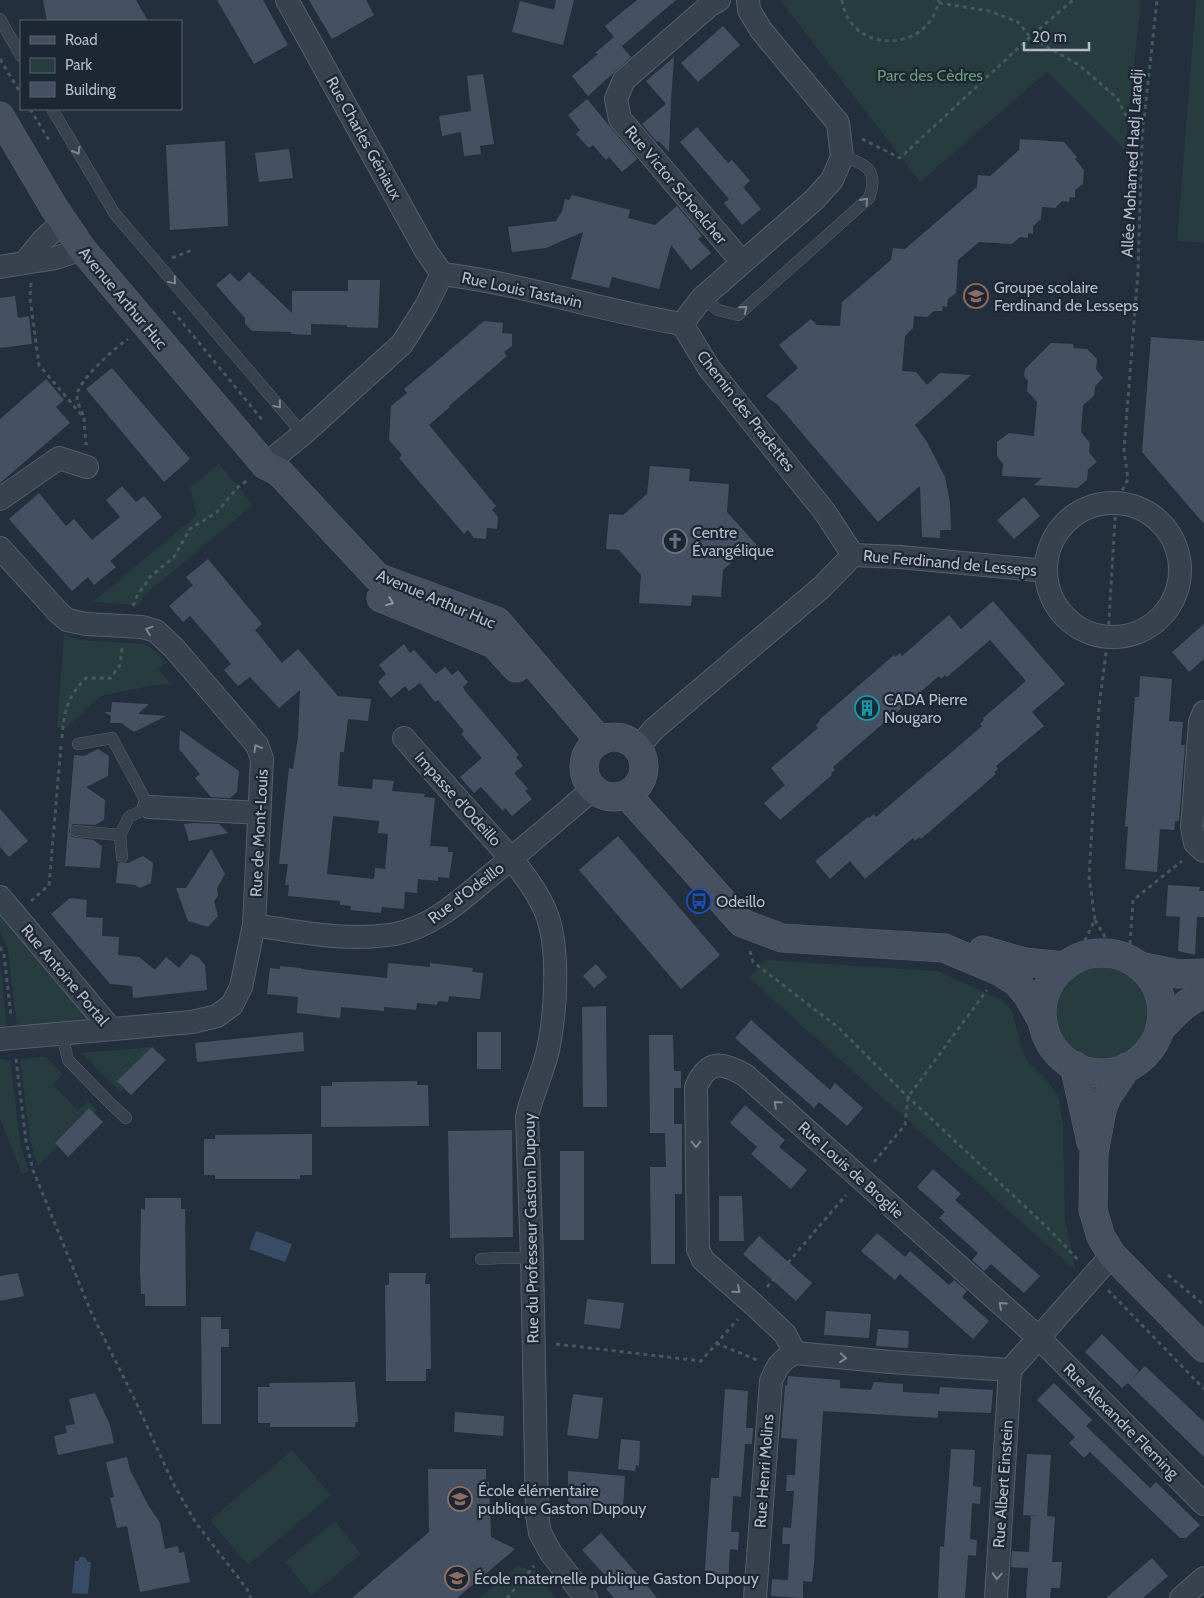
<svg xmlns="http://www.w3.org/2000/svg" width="1204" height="1598" viewBox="0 0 1204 1598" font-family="Cabin,sans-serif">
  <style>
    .green { fill: #263c3f }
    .water { fill: #394c67 }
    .building { fill: #455162; fill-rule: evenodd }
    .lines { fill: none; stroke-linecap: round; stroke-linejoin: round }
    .lane-casing { stroke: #565f6c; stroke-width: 12 }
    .street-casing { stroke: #565f6c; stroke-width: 24 }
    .secondary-casing { stroke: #565f6c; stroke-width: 29 }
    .path { stroke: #44595c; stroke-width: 3; stroke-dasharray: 4 4; stroke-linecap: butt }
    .lane { stroke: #38414e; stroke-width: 11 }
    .street { stroke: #38414e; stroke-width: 22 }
    .secondary { stroke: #465061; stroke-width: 28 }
    .oneway { stroke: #7c8592 }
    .oneway2 { stroke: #8e96a5 }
    .labels { text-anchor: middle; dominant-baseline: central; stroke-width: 4.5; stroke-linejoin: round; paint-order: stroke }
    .park-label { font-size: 16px; fill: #6b9a76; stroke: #1d2633 }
    .street-label { font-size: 16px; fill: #b4bcc9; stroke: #1d2633 }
    .poi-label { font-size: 16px; fill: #b4bcc9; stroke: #1d2633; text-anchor: start }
  </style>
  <rect width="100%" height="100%" fill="#242f3e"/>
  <g class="green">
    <path d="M780 0H1141L1125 150 1047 72 920 182Z"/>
    <path d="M1196 0H1204V243L1177 241Z"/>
    <path d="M219 464 253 505 144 595 139 605 93 602 197 515 190 488Z"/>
    <path d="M64 634 79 640 145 644 154 650 167 662 158 669 171 684 150 686 101 696 66 728 57 727Z"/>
    <path d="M0 915 90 1020 17 1028 8 951 0 931Z"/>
    <path d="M0 959 7 1028 0 1030Z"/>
    <path d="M766 960 937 971 1002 1000 1012 1011 1021 1046 1027 1061 1050 1084 1059 1098 1063 1126 1065 1220 1076 1271 749 978Z"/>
    <circle cx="1102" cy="1014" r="48"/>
    <path d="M152 1047 118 1081 124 1088 121 1092 81 1053Z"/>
    <path d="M45 1056 63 1074 53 1085 78 1111 88 1101 97 1110 94 1113 89 1108 55 1143 59 1146 38 1166 30 1139 20 1060Z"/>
    <path d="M0 1059 10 1060 21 1147 29 1171 22 1174 0 1119Z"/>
    <path d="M292 1450 331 1495 248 1565 210 1520Z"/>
    <path d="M335 1521 361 1554 312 1595 285 1562Z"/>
    <path d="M517 1566 533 1570 556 1598H479Z"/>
  </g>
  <g class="water">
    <path d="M256 1231 292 1244 285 1262 249 1249Z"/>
    <path d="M80 1557H85L88 1562H91L88 1594 72 1593 75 1561H78Z"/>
  </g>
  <g class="building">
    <path d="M43 0H136L148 21H47Z"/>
    <path d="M217 0H263L288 45 254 64Z"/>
    <path d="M309 0H366L374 15 332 39Z"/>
    <path d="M556 0H574L563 45 512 32 520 1 554 10Z"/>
    <path d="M637 0H676L622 46 618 42 631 57 588 96 572 76 598 54 595 53 614 37 605 26Z"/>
    <path d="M723 26 740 45 698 82 681 63Z"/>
    <path d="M674 57 671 101 669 152 659 141 657 142 642 124 666 104 646 81Z"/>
    <path d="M483 74 494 144 480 146 481 154 464 156 461 132 442 136 439 116 471 111 467 76Z"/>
    <path d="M587 99 637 159 622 172 609 157 606 160 593 145 589 148 576 134 580 130 568 115Z"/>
    <path d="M697 127 728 163 732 160 750 181 743 187 761 209 742 225 724 203 729 199 680 142Z"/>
    <path d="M1020 139 1064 142 1077 157 1075 159 1084 170 1083 184 1075 190V198L1070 197 1069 202 1062 201 1055 208 1042 207 1041 219 1033 226V234L1028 233V238L1020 237 1012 244 979 242 958 260 956 293 948 299 947 307 943 306 942 311H934L927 317 914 316 913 328 905 336 902 371 916 372 927 385 940 373 971 375 915 425 927 442 945 477 950 503 951 530H940V538L922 537 920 486 878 522 778 405 766 396 798 368 779 345 811 319 817 325 840 326 842 302 891 260 893 248 905 249 977 187 978 175 990 176 998 169 1019 150Z"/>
    <path d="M225 141 228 226 170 230 166 145Z"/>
    <path d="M289 149 293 178 259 182 255 153Z"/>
    <path d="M572 195 630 210 628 218 655 225 677 206 702 236 698 239 711 253 691 270 671 245 659 289 612 277 609 288 571 279 583 232 546 248 512 252 508 227 556 221 562 211 565 199 569 200Z"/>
    <path d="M249 272 292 313V291H348V280H380L378 328 347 327V325L311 324V335L291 334V332L252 331 245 324V318L216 285 230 273 239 282Z"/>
    <path d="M15 296 18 318 29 316 32 344 0 348V298Z"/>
    <path d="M484 321 503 323 502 333 512 334V346L504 352 507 356 449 406 450 407 429 425 496 506 492 510 498 517 497 529 487 528 486 539 474 538 468 530 464 534 399 458 402 455 389 440 391 406 407 393 404 389Z"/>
    <path d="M1151 337 1204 341V524L1142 452Z"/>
    <path d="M1051 343 1073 344 1074 348 1087 349 1097 359 1096 369 1103 378 1095 386 1094 396 1083 405 1081 432 1090 443 1089 452 1097 462 1088 469 1087 480 1077 488 1034 485 1042 478 1002 476 1003 464 997 456V442L1009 433 1034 436 1037 402 1027 391 1028 381 1024 376 1025 369Z"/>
    <path d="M112 368 190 459 164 482 86 389Z"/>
    <path d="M46 379 64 400 56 407 70 423 0 483V419Z"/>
    <path d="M650 466 690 469 689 481 729 484 727 512 762 551 745 550 723 570 721 597 692 595 691 606 639 603 641 575 619 550 606 549 609 514 623 515 647 494Z"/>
    <path d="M122 486 136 502 144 496 162 517 110 561 116 567 94 585 88 577 72 591 9 519 39 493 66 526 74 519 92 540 120 517 106 500Z"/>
    <path d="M1024 497 1040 516 1014 539 997 520Z"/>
    <path d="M208 559 262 624 255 630 282 663 298 649 338 696 371 699 368 721 348 719 344 752H340L338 786 372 789 373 779 394 781 392 791 425 794 424 797 435 798 430 846 448 847V852H453L449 878 438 877V881L418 879 417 893 405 892 404 909 382 907 381 913 350 910 351 906 340 905V901L288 896 289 885H285L288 864H279L289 768 293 769 298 736 300 690 279 708 250 677 238 686 224 670 231 664 211 640 190 616 183 622 169 606 193 585 186 577ZM333 816 379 821 378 833 388 834 385 869 375 868 374 879 327 874Z"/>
    <path d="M993 601 1065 684 1032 712 1044 726 996 766 998 769 994 772 996 774 921 839 919 837 915 841 913 838 865 879 850 861 830 879 815 861 868 817 869 818 874 814 876 817 982 726 980 724 984 720 983 718 1026 681 990 640 947 677 945 675 941 679 939 676 879 727 833 767 835 770 831 773 832 775 780 820 764 803 785 785 771 768 818 728 816 725 820 721 819 720 894 655 895 657 900 653 902 656 949 615 961 629Z"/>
    <path d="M1204 624V659L1189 672 1172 652Z"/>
    <path d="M404 644 410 653 414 650 436 674 445 667 452 675 458 670 468 682 463 687 465 691 519 755 516 757 523 766 514 773 528 789 525 791 532 799 512 816 505 808 503 811 481 787 474 793 460 777 482 758 461 734 464 731 438 700 435 702 420 683 409 691 405 686 391 698 378 682 386 674 379 665Z"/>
    <path d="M1140 676 1172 679 1169 721 1183 722 1181 745H1185L1179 821H1175L1174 830 1160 829 1157 872 1125 869 1128 827 1125 826 1135 697H1139Z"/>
    <path d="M112 702 149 704 138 714 166 716 134 732 121 723H110L111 716 104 712H111Z"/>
    <path d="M180 730 239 771 237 792 230 798 211 797 195 778 200 774 179 749Z"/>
    <path d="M98 749 109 756 108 776 86 787 105 800 104 820 95 825 73 824 69 831 72 837 93 840 102 846 100 868 65 866 74 755 84 756Z"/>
    <path d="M0 809 28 841 9 857 0 847Z"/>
    <path d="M194 823 219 824 228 833 189 841 184 824Z"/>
    <path d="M618 836 720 955 681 989 579 870Z"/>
    <path d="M211 849 225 874 217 888 218 896 214 901 218 916 208 927 188 921 176 888H186Z"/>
    <path d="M143 856 153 863 151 883 140 888 135 885 116 883 118 863H128Z"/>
    <path d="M1168 885 1200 887 1199 891H1204V917H1197L1195 955 1178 951 1180 917 1166 916Z"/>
    <path d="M70 898 87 900 86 917 103 918 102 936 119 937 118 955 139 957 155 970 166 957 179 968 191 954 199 958 205 965 207 990 133 998 132 986 110 984 51 914Z"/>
    <path d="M388 963 430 967V963L473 968 472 972 483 973 480 999 449 996 448 1002 438 1001 437 1005 417 1003 416 1010 384 1007V1011L341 1007 340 1018 297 1013 298 997 267 994 270 968 280 969V966L301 968V969L387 978Z"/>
    <path d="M596 964 607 977 594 988 583 976Z"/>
    <path d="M606 1006 607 1107H583L582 1007Z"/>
    <path d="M751 1020 830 1090 835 1083 863 1108 847 1126 819 1102 814 1108 735 1038Z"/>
    <path d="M303 1032 304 1051 197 1062 195 1043Z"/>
    <rect x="477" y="1032" width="24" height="37"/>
    <path d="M649 1035H673L674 1071H681V1088H674V1124H682V1194H675V1264H651L650 1167H666L665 1133H650Z"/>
    <path d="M152 1047 166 1060 131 1095 117 1081Z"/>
    <path d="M417 1081V1085H428L429 1126 321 1127V1086H332V1082Z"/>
    <path d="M745 1105 785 1140 779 1147 807 1170 791 1189 751 1154 757 1147 730 1123Z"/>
    <path d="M89 1108 103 1122 68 1157 55 1143Z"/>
    <path d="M512 1130 513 1237 450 1238 448 1131Z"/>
    <path d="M312 1134V1175H300V1179H215V1175H204V1139H215V1135Z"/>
    <rect x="560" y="1151" width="24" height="89"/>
    <path d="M933 1169 961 1194 955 1200 1040 1276 1024 1293 991 1264 984 1271 972 1260 978 1253 939 1218 945 1212 917 1187Z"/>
    <path d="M719 1196H742L744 1241H719Z"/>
    <path d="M145 1198H181V1209H185L186 1306H145V1294H141L140 1268 141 1209 145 1210Z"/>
    <path d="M877 1233 905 1257 910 1251 949 1285 954 1280 967 1291 962 1297 989 1321 973 1339 900 1274 895 1280 861 1251Z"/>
    <path d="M759 1236 812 1283 796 1301 743 1254Z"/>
    <path d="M18 1273 24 1296 0 1301V1276Z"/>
    <path d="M389 1273H426L425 1284H430L431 1369H426V1381H386L385 1285H389Z"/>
    <path d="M587 1299 624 1303 620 1329 584 1324Z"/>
    <path d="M826 1311 871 1314 869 1338 824 1335Z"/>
    <path d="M201 1317H221V1329H229V1347H221V1424H202Z"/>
    <path d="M878 1329 909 1331 908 1348 876 1346Z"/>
    <path d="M1102 1334 1139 1371 1129 1382 1145 1366 1204 1422V1457L1128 1383 1122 1388 1085 1352Z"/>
    <path d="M788 1376 840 1380V1388L871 1390 874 1382 903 1384V1392L939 1394 940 1387 993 1390 991 1413 938 1411V1418L823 1411 814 1564 812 1582 803 1581V1598L771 1596 772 1579 788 1580 790 1544H782L783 1527 791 1528 794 1491H786L787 1475H795L797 1439 781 1438 785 1385 787 1386Z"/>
    <path d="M355 1382 358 1422H355V1427H270V1423H258V1387H270L269 1383Z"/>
    <path d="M1054 1383 1092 1420 1086 1426 1150 1488 1156 1482 1200 1525 1186 1538H1180L1090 1452 1084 1458 1069 1443 1075 1437 1037 1400Z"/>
    <path d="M725 1389 748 1391 746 1428H753L752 1444H745L741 1497 733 1496 731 1532H739L738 1550 730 1549 728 1585 704 1584 711 1478H719Z"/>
    <path d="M95 1393 110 1425 114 1443 58 1455 54 1436 67 1433 65 1426 75 1424 69 1399Z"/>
    <path d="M573 1394 603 1398 598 1439 567 1435Z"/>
    <path d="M455 1412 504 1416 503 1436 454 1432Z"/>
    <path d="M621 1439 640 1441 639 1466 636 1465 635 1471 618 1469Z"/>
    <path d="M951 1449 975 1450 973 1486 981 1487 980 1504 972 1503 970 1539 977 1540 976 1556 968 1555 965 1598H938L940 1546 944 1547Z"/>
    <path d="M1027 1454 1051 1455 1047 1516 1055 1517 1052 1562H1062L1060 1588H1051L1050 1598H1026L1028 1568 1011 1567 1012 1551 1029 1552 1031 1515 1041 1516 1023 1515Z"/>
    <path d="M127 1457 130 1470 148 1505 160 1523 165 1549 178 1546 179 1553 184 1552 190 1582 140 1592 127 1526 117 1528 110 1498 114 1497 106 1462Z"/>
    <path d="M428 1469H486V1482H489L491 1537 515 1549 457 1598H352L429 1532Z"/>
    <path d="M568 1471 625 1476 623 1508 621 1507 620 1517 568 1510Z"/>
    <path d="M601 1533 641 1578 657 1598H614L606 1589 612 1583 582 1550Z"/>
    <path d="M1152 1558 1168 1576 1143 1598H1106Z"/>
  </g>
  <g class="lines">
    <defs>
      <g id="lane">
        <path d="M0 19 21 56"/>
        <path d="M52 109 115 214 303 434"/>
        <path d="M702 298 718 310 738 315 869 198C879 171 867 163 842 157"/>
        <path d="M76 831 120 835 129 817 149 807 112 738 78 744"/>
        <path d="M120 835 122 857"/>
        <path d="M62 1034 68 1060 108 1101"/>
        <path d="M111 1104 126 1118"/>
        <path d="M505 1258H532"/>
        <path d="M481 1259 501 1258"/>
      </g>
      <g id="street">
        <path d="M287 0 426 251 442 274"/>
        <path d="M719 0 710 5 624 80 616 99 620 119 742 262"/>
        <path d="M25 262 43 240 63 222"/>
        <path d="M0 267 56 258 82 249"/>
        <path d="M265 465 303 434 402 344 426 306 442 274C524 284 601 311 682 324"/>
        <path d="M0 499 59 458 87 467"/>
        <circle cx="1113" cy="570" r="67"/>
        <path d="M0 548 57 611 67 620 86 624 142 627 156 631 174 648 257 745 262 759 254 925 241 987 232 1005 217 1016 192 1022 0 1039"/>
        <path d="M853 555 900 557 1046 571"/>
        <path d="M1204 712 1200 722 1192 827 1195 843 1204 851"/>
        <path d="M404 738C430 768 456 797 482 826 505 852 531 878 545 910 560 944 556 1009 549 1045 545 1069 532 1092 527 1117L532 1258 537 1515 540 1533 551 1553 586 1598"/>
        <path d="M637 749 654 729 822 587 853 555 824 511 709 368 682 324 702 298 814 200 832 180 842 157 838 123 761 30 749 10 748 0"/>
        <path d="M149 807 259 813"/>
        <path d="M0 897 111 1029"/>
        <path d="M254 925C300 932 348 942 395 934 433 927 462 899 491 875 526 847 559 818 593 789"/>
        <path d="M795 1353 785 1334 752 1303 703 1260 698 1249 696 1087C708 1059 722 1062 745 1075L1039 1338 1204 1504"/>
        <path d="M795 1353 890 1362 1010 1370"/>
        <path d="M1010 1370 1112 1255"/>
        <path d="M755 1598 771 1381C777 1366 780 1361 795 1353"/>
        <path d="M996 1598 1010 1370"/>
        <path d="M1181 1598 1204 1578"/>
      </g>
      <g id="secondary">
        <path d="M0 116 53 206 82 249 265 465 279 472 377 577 497 621 600 741"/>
        <path d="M381 598 494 644 516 668"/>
        <circle cx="614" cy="767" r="30"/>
        <path d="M627 795 742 923 782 938 944 948 999 971 1017 983 1028 996 1042 1021"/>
        <path d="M983 950 1024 962 1065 966"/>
        <circle cx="1102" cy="1013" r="60"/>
        <path d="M1139 966 1178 974 1204 973"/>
        <path d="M1161 1028C1174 1015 1186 1001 1204 994"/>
        <path d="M1074 1065 1091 1142"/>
        <path d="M1127 1067 1107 1097 1102 1110 1094 1153 1093 1210 1101 1237 1112 1255 1204 1348"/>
      </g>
    </defs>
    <use href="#lane" class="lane-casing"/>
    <use href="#street" class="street-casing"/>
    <use href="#secondary" class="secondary-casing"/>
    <g class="path">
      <path d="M842 0C850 55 929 54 939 0"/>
      <path d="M939 3 990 11 1018 22 1030 37 1079 65 1117 98 1129 122 1142 138"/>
      <path d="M0 59 21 94"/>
      <path d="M30 109 49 140"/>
      <path d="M862 139 900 158 1030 37 1073 0"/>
      <path d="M172 258 192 250"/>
      <path d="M31 283 30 298 39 365 84 418 86 445"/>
      <path d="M173 311 264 422"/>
      <path d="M83 415C81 410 77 402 77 396 77 381 116 347 128 339"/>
      <path d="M133 606 137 596 150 577 174 557 190 529 217 512 238 487 248 480"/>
      <path d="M62 738C64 712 67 697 86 678H111L120 665 122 648"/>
      <path d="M31 901 49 885 61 746"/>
      <path d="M1095 920 1115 954"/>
      <path d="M1130 944 1133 900 1182 861"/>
      <path d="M0 947 4 955 11 1016"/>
      <path d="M1081 948 1095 920 1089 877 1099 707 1108 637 1116 503 1128 479 1124 450 1138 271 1142 138 1157 0"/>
      <path d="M750 951 753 962 839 1028 908 1097 1050 1230 1079 1261"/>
      <path d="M16 1059 26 1141 33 1170 91 1312 135 1400 173 1483 196 1523 247 1589 251 1598"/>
      <path d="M874 1162 905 1125 908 1097 987 990"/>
      <path d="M1168 1275 1204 1305"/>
      <path d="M767 1287 846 1195"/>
      <path d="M1108 1290 1204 1389"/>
      <path d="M716 1343 757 1360"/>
      <path d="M556 1344 701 1361 738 1319"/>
      <path d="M507 1598 534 1566"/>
    </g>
    <use href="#lane" class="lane"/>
    <use href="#street" class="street"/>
    <use href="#secondary" class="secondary"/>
  </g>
  <defs><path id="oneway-chevron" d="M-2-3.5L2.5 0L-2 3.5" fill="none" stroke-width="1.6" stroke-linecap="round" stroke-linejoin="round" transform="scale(1.25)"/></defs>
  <g class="oneway">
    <use href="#oneway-chevron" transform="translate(77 151) rotate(60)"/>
    <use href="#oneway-chevron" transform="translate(865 201) rotate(-48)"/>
    <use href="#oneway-chevron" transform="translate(173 281) rotate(50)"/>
    <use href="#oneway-chevron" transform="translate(744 309) rotate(-40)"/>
    <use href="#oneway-chevron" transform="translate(278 405) rotate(50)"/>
    <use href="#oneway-chevron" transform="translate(149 630) rotate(-161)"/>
    <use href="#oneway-chevron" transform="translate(257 748) rotate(-119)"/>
    <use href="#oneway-chevron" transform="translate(777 1104) rotate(-138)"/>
    <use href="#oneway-chevron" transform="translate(696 1144) rotate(90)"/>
    <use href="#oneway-chevron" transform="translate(737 1290) rotate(41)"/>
    <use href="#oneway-chevron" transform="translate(1002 1305) rotate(-138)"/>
    <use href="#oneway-chevron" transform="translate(843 1358) rotate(5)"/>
    <use href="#oneway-chevron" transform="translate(997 1576) rotate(94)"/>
  </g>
  <use class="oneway2" href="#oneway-chevron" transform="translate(390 602) rotate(22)"/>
  <defs>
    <symbol id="school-ring" viewBox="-11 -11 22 22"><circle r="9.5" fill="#1d2633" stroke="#8d6e63" stroke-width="1.5"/><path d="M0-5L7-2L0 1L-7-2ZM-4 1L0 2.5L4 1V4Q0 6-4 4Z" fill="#8d6e63"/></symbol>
    <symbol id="church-ring" viewBox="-11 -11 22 22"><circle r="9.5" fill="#1d2633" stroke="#6b7280" stroke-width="1.5"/><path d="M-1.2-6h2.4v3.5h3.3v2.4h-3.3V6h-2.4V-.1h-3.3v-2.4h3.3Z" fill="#6b7280"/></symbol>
    <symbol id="building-ring" viewBox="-11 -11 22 22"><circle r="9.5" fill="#1d2633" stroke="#0f9aa8" stroke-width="1.5"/><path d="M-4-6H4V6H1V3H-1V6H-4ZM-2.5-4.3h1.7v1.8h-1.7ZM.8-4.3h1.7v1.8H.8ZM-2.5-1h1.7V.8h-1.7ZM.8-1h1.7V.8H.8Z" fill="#0f9aa8"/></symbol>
    <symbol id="bus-ring" viewBox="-11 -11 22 22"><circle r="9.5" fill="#1d2633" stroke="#1a4fb4" stroke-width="1.5"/><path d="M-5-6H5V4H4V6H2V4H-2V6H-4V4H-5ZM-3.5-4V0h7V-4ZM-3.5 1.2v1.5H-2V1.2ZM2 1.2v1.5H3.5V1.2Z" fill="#1a4fb4"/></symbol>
  </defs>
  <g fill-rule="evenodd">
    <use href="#school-ring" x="962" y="282" width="28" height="28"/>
    <use href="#church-ring" x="661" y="527" width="28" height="28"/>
    <use href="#building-ring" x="853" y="694" width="28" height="28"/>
    <use href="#bus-ring" x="685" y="887" width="28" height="28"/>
    <use href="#school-ring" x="446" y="1485" width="28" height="28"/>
    <use href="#school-ring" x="443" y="1564" width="28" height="28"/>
  </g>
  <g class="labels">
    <g class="park-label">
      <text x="930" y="75">Parc des Cèdres</text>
    </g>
    <g class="street-label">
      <text transform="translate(364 138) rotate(61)">Rue Charles Géniaux</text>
      <text transform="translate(1132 163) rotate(-87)">Allée Mohamed Hadj Laradji</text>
      <text transform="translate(676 185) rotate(50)">Rue Victor Schoelcher</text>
      <text transform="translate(522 290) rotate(12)">Rue Louis Tastavin</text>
      <text transform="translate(123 298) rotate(50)">Avenue Arthur Huc</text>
      <text transform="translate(746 411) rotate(52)">Chemin des Pradettes</text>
      <text transform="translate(950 563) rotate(5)">Rue Ferdinand de Lesseps</text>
      <text transform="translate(436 599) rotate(23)">Avenue Arthur Huc</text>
      <text transform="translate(458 799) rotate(48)">Impasse d'Odeillo</text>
      <text transform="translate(259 833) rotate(-87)">Rue de Mont-Louis</text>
      <text transform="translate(466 893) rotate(-37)">Rue d'Odeillo</text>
      <text transform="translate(65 975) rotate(50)">Rue Antoine Portal</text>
      <text transform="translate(851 1170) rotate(42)">Rue Louis de Broglie</text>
      <text transform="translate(531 1228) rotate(-91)">Rue du Professeur Gaston Dupouy</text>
      <text transform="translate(1121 1421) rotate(45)">Rue Alexandre Fleming</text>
      <text transform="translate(764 1471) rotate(-86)">Rue Henri Molins</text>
      <text transform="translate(1003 1484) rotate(-86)">Rue Albert Einstein</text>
    </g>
    <g class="poi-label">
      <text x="994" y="287">Groupe scolaire<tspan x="994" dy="18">Ferdinand de Lesseps</tspan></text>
      <text x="692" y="532">Centre<tspan x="692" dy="18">Évangélique</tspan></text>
      <text x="884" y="699">CADA Pierre<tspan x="884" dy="18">Nougaro</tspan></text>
      <text x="716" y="901">Odeillo</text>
      <text x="478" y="1490">École élémentaire<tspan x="478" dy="18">publique Gaston Dupouy</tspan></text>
      <text x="474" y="1578">École maternelle publique Gaston Dupouy</text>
    </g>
  </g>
  <rect x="20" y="20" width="162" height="90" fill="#1d2633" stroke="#59626f"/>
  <rect x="30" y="36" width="25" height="8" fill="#465061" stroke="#59626f"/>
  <text x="65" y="45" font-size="15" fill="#b4bcc9">Road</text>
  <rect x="30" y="58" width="25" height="15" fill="#263c3f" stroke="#59626f"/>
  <text x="65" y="70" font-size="15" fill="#b4bcc9">Park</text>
  <rect x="30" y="82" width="25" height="15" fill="#455162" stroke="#59626f"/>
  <text x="65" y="95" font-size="15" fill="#b4bcc9">Building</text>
  <path d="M1024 42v8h65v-8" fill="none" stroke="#b4bcc9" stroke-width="2.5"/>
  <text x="1032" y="42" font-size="15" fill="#b4bcc9" stroke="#1d2633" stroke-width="4" paint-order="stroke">20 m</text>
</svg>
